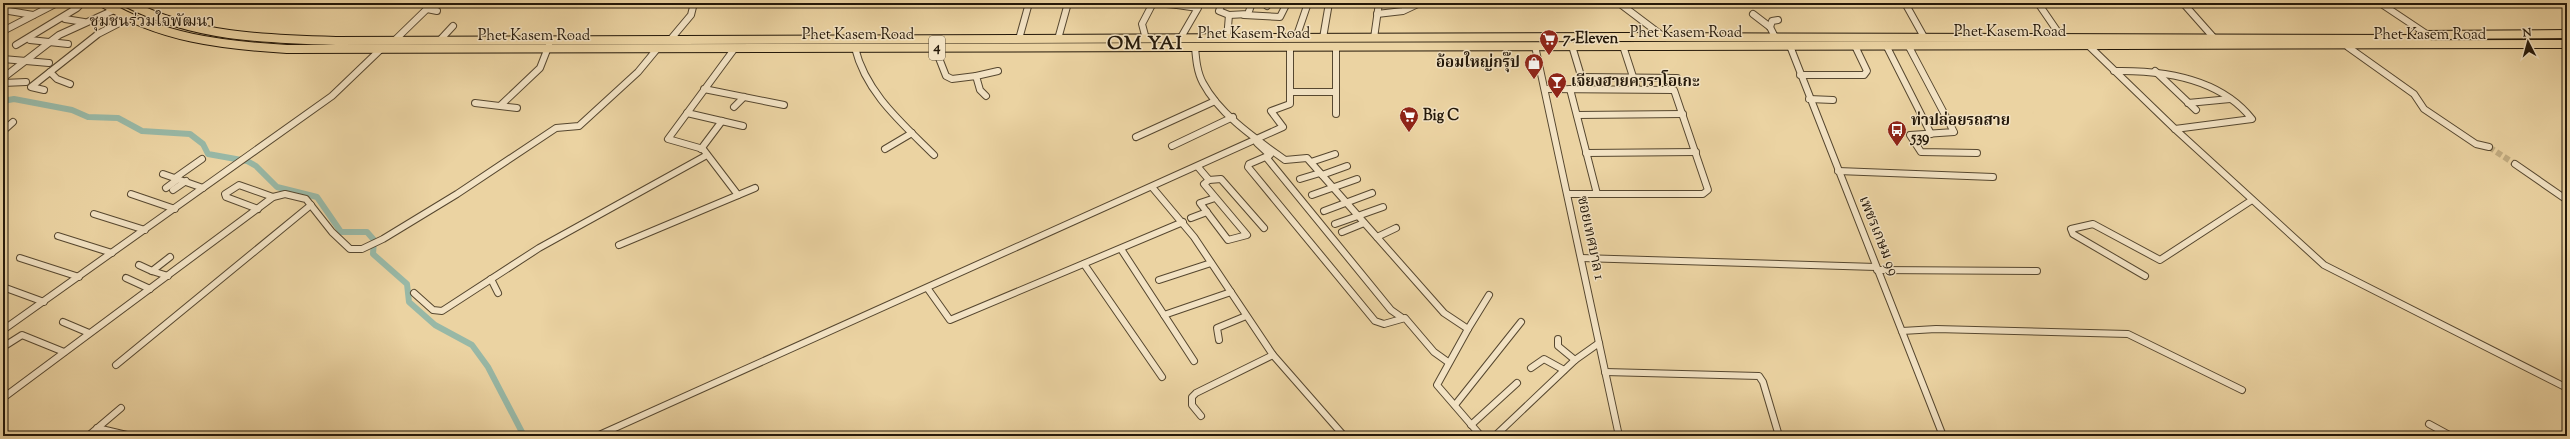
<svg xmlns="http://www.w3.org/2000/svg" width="2570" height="439" viewBox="0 0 2570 439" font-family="'Sorts Mill Goudy','Noto Serif Thai',serif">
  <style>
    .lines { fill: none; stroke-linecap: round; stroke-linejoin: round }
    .canal { stroke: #98b8a6; stroke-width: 6 }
    .minor-tunnel { stroke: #c3ae83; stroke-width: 6; stroke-dasharray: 6 3; stroke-linecap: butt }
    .minor-casing { stroke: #56472f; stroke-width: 8 }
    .major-casing { stroke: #241809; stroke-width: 10 }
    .minor { stroke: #f2e2c3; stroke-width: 6 }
    .major { stroke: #ebd3a2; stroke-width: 8 }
    .labels { text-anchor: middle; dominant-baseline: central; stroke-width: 3; stroke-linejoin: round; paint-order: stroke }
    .shield { fill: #f2e2c3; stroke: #625541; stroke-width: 1 }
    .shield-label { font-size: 14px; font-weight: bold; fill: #241809 }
    .street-label { font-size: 15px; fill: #241809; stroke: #f2e2c3 }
    .poi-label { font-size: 15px; font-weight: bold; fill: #241809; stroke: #f2e2c3; text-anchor: start }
    .neighbourhood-label { font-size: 16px; fill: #241809; stroke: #f2e2c3 }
    .district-label { font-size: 19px; font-weight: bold; letter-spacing: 1px; fill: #241809; stroke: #f2e2c3 }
  </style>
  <rect width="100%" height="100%" fill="#ebd3a2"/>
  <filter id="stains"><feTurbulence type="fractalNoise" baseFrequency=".005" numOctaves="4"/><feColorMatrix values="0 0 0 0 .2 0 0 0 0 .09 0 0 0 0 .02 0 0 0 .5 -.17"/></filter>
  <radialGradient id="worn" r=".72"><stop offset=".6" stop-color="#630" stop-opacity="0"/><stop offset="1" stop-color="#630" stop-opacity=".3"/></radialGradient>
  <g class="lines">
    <path class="canal" d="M3 101 14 99 72 110 88 117 118 118 142 131 190 134 203 144 208 154 247 161 256 166 277 187 317 197 341 232H367L374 240 373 254 407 284 409 302 435 325 472 345 488 367 524 436"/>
    <path class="minor-tunnel" d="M2489 147 2515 164"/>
    <defs>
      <g id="minor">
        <path d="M1156 3 1177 5 1178 3"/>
        <path d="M1222 3 1219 11 1229 15 1248 14 1252 3"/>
        <path d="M1619 3 1664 37"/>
        <path d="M1905 3 1924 37"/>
        <path d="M2038 3 2062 38"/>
        <path d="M2183 3 2214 38"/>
        <path d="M2380 3 2428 35"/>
        <path d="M1177 5 1198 8 1180 39"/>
        <path d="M1267 6 1269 3"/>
        <path d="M427 9 437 11"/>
        <path d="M3 10 33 15"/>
        <path d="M1377 14 1403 11 1420 3"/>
        <path d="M1753 14 1770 27 1775 37"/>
        <path d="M1244 15 1280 17 1287 3"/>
        <path d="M65 19 84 22"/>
        <path d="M1770 27 1772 21 1778 20"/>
        <path d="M3 31 57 3"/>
        <path d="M1296 38 1308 3"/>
        <path d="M1323 38 1329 3"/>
        <path d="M1374 38 1379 3"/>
        <path d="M1019 39 1029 3"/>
        <path d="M1058 39 1068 3"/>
        <path d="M1146 39 1142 24 1153 3"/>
        <path d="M1227 39 1229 15"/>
        <path d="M30 40 68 44"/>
        <path d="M395 40 433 3"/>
        <path d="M440 40 453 26"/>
        <path d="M670 40 691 15 694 3"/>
        <path d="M16 45 77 8 79 6 75 3"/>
        <path d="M1886 45 1931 134"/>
        <path d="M1908 45 1954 132 1910 135 1921 152 1977 153"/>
        <path d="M2088 45 2175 129 2324 265 2567 388"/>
        <path d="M1535 46 1619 436"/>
        <path d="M1572 46 1585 89"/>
        <path d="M1623 46 1637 89"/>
        <path d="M1790 46 1943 436"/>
        <path d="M1195 47C1196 59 1197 72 1203 83 1220 115 1256 139 1285 160L1307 158 1444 313 1468 329 1437 385 1481 436"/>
        <path d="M1336 47V114"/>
        <path d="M2348 47 2414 94 2424 109 2476 144 2489 147"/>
        <path d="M735 48 668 139 703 149 738 195"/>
        <path d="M855 48C866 93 902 123 934 155"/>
        <path d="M935 48 946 76 952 79 976 76 980 90 986 96"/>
        <path d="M3 59 49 63"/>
        <path d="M2114 71C2162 70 2220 78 2252 119L2175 129"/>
        <path d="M2155 71 2196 110"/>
        <path d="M1800 75H1864L1867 71 1855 46"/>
        <path d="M976 76 998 71"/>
        <path d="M1582 77 1677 78"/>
        <path d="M3 78 59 35 114 10"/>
        <path d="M3 83 26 82"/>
        <path d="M70 84 57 79 50 72 98 34 129 18"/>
        <path d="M704 89 784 105"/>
        <path d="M1546 89 1674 90 1708 190 1703 194H1568"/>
        <path d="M1570 89 1597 194"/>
        <path d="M44 90 31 87 50 72"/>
        <path d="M1291 92H1336"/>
        <path d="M1809 99 1833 100"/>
        <path d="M475 103 517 108"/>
        <path d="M2188 103 2230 99"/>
        <path d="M501 105 540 68 549 45"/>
        <path d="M734 107 744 97"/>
        <path d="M687 113 743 126"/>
        <path d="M1577 115 1683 114"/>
        <path d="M3 131 13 122"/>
        <path d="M1136 137 1215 101"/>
        <path d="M1257 143 1270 155 1249 164 1248 167 1375 321 1384 324 1405 318 1434 352 1448 362"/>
        <path d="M1172 146 1233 117"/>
        <path d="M701 149 722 121"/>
        <path d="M885 149 912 133"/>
        <path d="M1586 153 1696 152"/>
        <path d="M1266 157 1391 310 1401 317"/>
        <path d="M1311 162 1335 154"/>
        <path d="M2515 164 2567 200"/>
        <path d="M1198 167 1209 180 1221 179 1264 228"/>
        <path d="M1838 171 1993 177"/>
        <path d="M163 174 203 188"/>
        <path d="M1322 175 1347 166"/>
        <path d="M175 178 202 159"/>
        <path d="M1300 179 1320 173"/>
        <path d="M1209 180 1204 184 1247 235 1228 240 1200 203 1215 198"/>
        <path d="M1152 187 1194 237 1273 355 1344 436"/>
        <path d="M166 188 178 179"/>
        <path d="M173 190 186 181"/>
        <path d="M131 194 175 209"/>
        <path d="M1312 195 1357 179"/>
        <path d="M258 209 226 197 225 194 239 185 273 197"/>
        <path d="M1324 211 1372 193"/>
        <path d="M94 214 145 230"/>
        <path d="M1191 218 1207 212"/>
        <path d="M1335 224 1383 207"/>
        <path d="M1342 232 1364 223"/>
        <path d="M58 236 112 253"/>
        <path d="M1377 237 1396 228"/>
        <path d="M619 245 755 188"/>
        <path d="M1121 249 1194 361"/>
        <path d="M20 258 79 277"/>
        <path d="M1581 258 1876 267"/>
        <path d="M1084 264 1162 377"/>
        <path d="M139 265 152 271"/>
        <path d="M1877 270 2037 271"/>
        <path d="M168 276 152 271 170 257"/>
        <path d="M2145 276 2073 234 2071 229 2093 224 2160 260 2252 200"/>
        <path d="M126 278 150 289"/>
        <path d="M491 279 498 293"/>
        <path d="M1159 280 1211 263"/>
        <path d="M3 287 44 302"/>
        <path d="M928 289 950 320 1183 222"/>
        <path d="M414 293 433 310 442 311 539 248 707 155"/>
        <path d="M1164 315 1231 292"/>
        <path d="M63 322 89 333"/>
        <path d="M1468 329 1489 295"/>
        <path d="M3 330 332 96 380 50"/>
        <path d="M1902 331 1936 329 2128 334 2242 390"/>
        <path d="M1558 339V346L1575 360"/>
        <path d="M1219 340 1217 328 1246 316"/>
        <path d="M3 347 22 335 64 352"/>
        <path d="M116 365 311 205"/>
        <path d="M1531 368 1544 359 1564 370"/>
        <path d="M1605 372 1759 376 1763 382 1779 436"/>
        <path d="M3 398 273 197 285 194 306 199 332 232 350 249H362L383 239 457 194 556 128 579 126 638 72 657 49"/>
        <path d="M1455 405 1521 322"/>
        <path d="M1201 416 1192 405V397L1196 393 1273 355"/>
        <path d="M2429 424 2451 436"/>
        <path d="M1471 425 1517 383"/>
        <path d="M97 428 131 436"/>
        <path d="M88 436 121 408"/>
        <path d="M597 436 1283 127 1271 111 1290 104V47"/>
        <path d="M1495 436 1575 360 1599 343"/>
      </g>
      <g id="major">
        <path d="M103 3C160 38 221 45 287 49L2567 44"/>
        <path d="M127 3C193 37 263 39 336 41L1623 37 2427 39"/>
        <path d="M2420 35 2567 34"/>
      </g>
    </defs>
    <use href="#minor" class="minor-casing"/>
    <use href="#major" class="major-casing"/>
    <use href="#minor" class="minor"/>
    <use href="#major" class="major"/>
  </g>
  <defs>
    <symbol id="supermarket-pin" viewBox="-11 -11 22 30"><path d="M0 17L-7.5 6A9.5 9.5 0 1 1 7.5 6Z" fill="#8f2418" stroke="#f2e2c3"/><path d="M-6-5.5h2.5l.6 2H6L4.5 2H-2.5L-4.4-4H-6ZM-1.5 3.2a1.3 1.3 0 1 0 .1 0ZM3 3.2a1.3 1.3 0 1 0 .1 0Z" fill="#fff"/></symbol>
    <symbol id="shop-pin" viewBox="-11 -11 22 30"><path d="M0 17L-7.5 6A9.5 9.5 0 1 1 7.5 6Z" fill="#8f2418" stroke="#f2e2c3"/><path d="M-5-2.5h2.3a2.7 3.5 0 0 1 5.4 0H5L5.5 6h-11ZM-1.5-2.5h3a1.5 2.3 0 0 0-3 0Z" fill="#fff"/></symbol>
    <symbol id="bar-pin" viewBox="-11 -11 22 30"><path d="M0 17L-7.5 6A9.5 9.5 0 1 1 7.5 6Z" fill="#8f2418" stroke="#f2e2c3"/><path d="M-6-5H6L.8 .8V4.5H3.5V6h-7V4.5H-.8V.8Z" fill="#fff"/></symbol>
    <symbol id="bus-pin" viewBox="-11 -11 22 30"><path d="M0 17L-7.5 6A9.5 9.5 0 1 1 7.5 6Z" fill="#8f2418" stroke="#f2e2c3"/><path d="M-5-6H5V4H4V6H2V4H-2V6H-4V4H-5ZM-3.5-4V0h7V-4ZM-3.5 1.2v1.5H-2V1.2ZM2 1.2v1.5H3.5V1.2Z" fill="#fff"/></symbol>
  </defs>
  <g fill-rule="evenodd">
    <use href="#supermarket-pin" x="1538" y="28" width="22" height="30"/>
    <use href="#shop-pin" x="1523" y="52" width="22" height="30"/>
    <use href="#bar-pin" x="1546" y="71" width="22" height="30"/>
    <use href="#supermarket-pin" x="1398" y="105" width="22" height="30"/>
    <use href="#bus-pin" x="1886" y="119" width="22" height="30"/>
  </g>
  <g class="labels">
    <rect class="shield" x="929" y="36" width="16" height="24" rx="3"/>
    <g class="shield-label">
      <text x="937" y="48">4</text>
    </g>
    <g class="street-label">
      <text x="2010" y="32">Phet Kasem Road</text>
      <text x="1686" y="33">Phet Kasem Road</text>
      <text x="1254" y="34">Phet Kasem Road</text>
      <text x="858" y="35">Phet Kasem Road</text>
      <text x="2430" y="35">Phet Kasem Road</text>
      <text x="534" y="36">Phet Kasem Road</text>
      <text transform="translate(1878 236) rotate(68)">เพชรเกษม 99</text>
      <text transform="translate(1590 238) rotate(78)">ซอยเทศบาล 1</text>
    </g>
    <g class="poi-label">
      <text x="1563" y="39">7-Eleven</text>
      <text x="1520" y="63" text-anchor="end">อ้อมใหญ่กรุ๊ป</text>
      <text x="1571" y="82">เจียงฮายคาราโอเกะ</text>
      <text x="1423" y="116">Big C</text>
      <text x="1911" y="121">ท่าปล่อยรถสาย<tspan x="1911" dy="17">539</tspan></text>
    </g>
    <g class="neighbourhood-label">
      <text x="152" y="22">ชุมชนร่วมใจพัฒนา</text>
    </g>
    <g class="district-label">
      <text x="1145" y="44">OM YAI</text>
    </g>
  </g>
  <rect width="2570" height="439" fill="none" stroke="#ebd3a2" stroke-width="16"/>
  <rect x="4" y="4" width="2562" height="431" fill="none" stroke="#241809" stroke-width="2"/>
  <rect x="8" y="8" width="2554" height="423" fill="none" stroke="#241809"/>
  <g transform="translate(2528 42) rotate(354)" stroke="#f2e2c3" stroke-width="3" paint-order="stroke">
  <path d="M0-3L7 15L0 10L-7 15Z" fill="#241809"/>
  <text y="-6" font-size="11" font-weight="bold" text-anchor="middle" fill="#241809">N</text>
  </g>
  <rect width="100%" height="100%" filter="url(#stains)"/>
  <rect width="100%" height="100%" fill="url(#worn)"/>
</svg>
